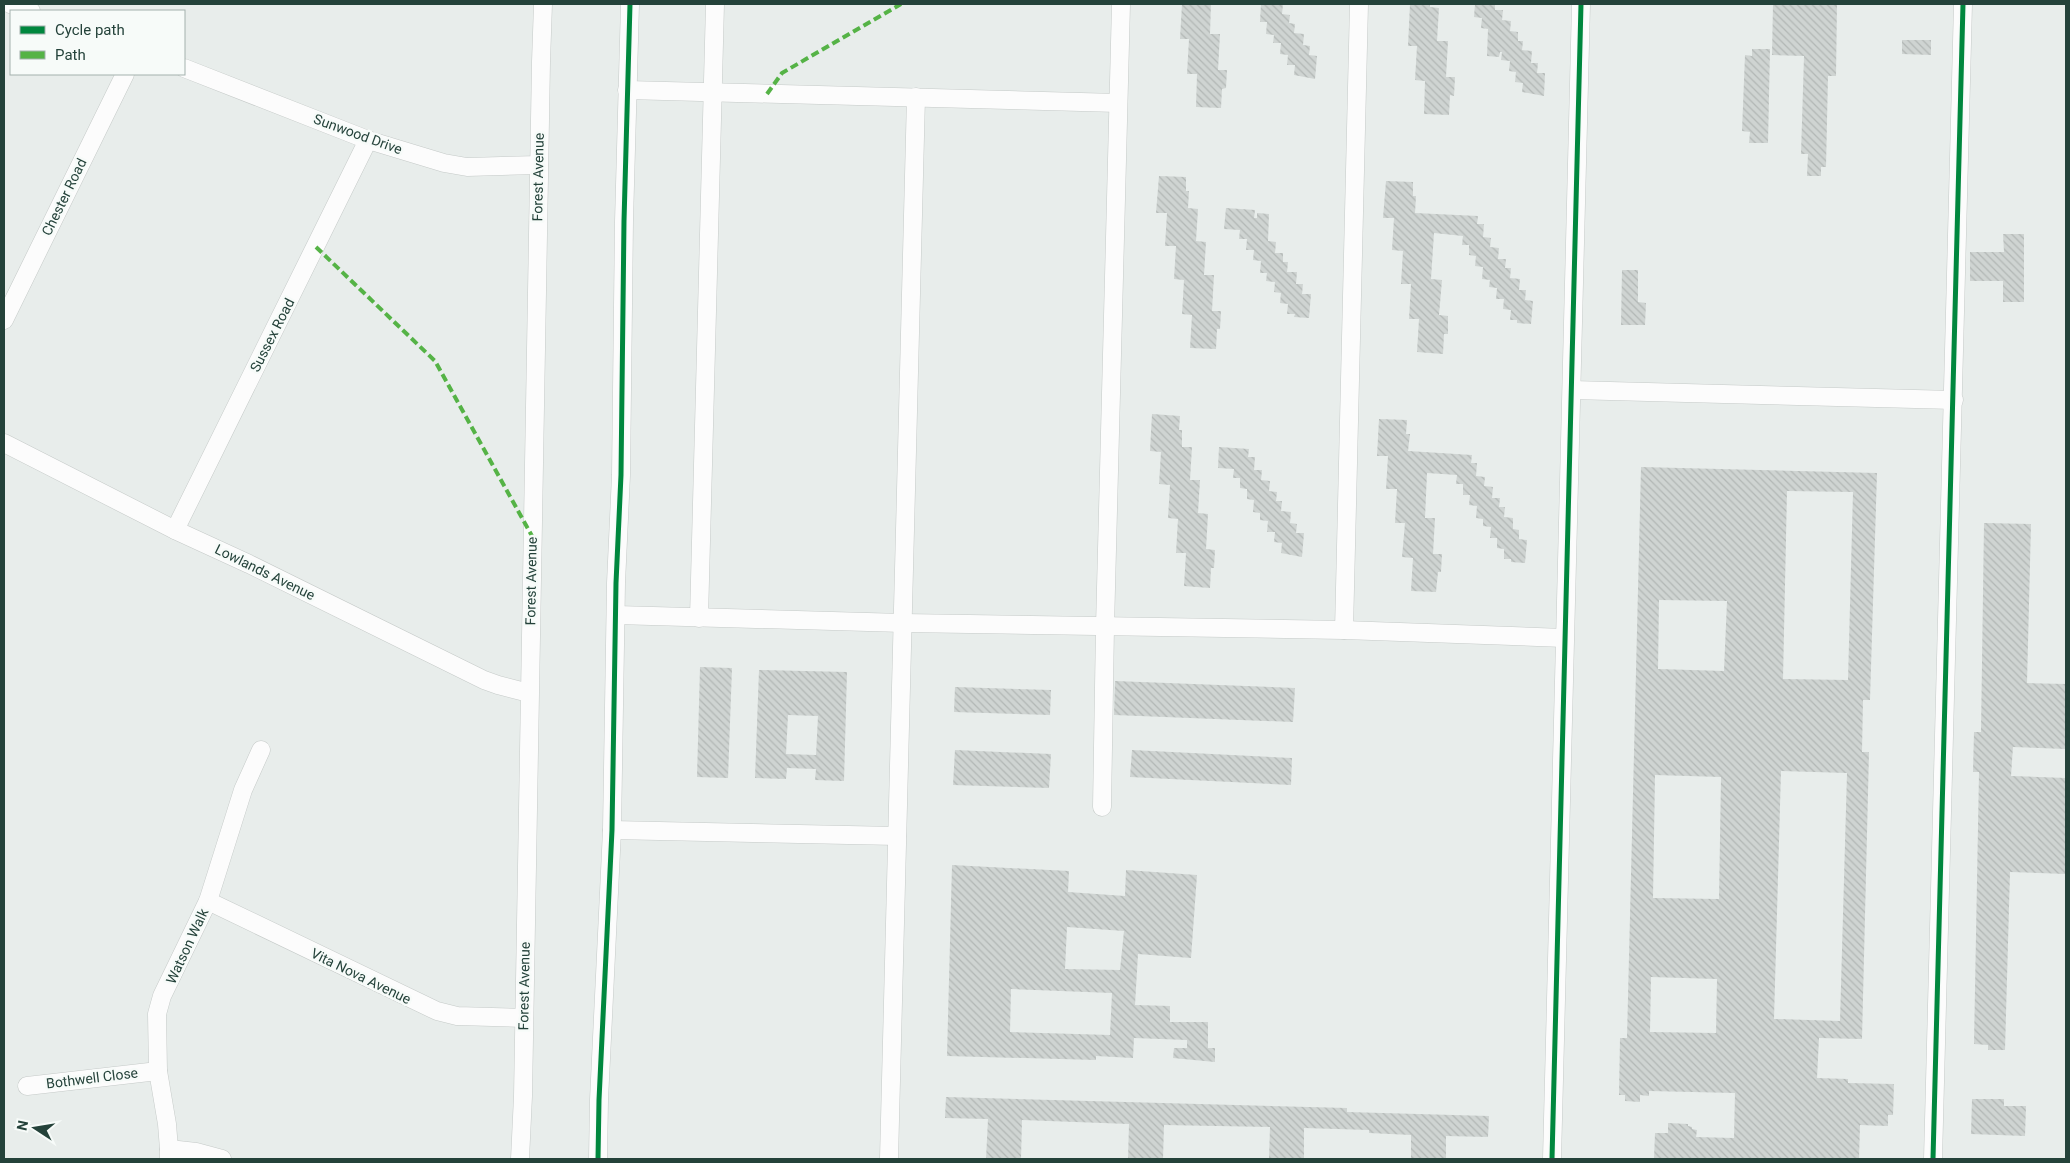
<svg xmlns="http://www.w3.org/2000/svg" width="2070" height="1163" viewBox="0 0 2070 1163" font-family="Roboto,sans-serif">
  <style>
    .building { fill: url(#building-back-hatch); fill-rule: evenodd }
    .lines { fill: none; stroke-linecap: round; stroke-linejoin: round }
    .street-casing { stroke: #c5cac8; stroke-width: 19 }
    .street { stroke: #fcfcfc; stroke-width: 18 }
    .quiet { stroke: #55b346; stroke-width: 4; stroke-dasharray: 8 4; stroke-linecap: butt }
    .cycleway-casing { stroke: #f7fbf9; stroke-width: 8 }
    .cycleway { stroke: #00873e; stroke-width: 5 }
    .labels { text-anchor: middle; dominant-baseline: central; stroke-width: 5; stroke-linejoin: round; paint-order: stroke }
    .street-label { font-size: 14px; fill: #24423a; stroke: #f7fbf9 }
  </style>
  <defs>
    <pattern id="building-back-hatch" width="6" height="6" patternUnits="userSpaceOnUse" patternTransform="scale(1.25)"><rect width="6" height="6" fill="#cfd4d2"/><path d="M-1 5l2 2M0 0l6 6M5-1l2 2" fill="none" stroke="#b2b7b5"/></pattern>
  </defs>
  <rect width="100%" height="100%" fill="#e8edeb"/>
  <g class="building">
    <path d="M1182 4H1211L1210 34H1220L1218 70H1227L1226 88 1222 89 1221 108 1196 107 1197 74H1187L1189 39H1180Z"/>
    <path d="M1261 4H1283L1282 14 1290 15 1289 23 1295 24 1294 33 1304 34 1303 45 1310 46 1309 55 1317 56 1315 79 1294 75 1295 65H1287L1288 55 1280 54 1281 43H1273L1274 35 1266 34 1267 22H1260Z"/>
    <path d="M1410 4H1430V7L1439 8 1437 41H1448L1446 77H1455L1454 96 1450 95 1449 115 1424 114 1425 81 1415 80 1417 46H1408Z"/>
    <path d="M1475 4H1495V10H1503L1502 20 1511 21 1510 31 1518 32V41H1523L1522 50 1532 51 1531 63H1538L1537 73H1545L1544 96 1522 92 1523 83 1515 82 1516 72 1509 71 1510 61 1501 60 1502 52H1500L1499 57 1487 56 1488 29 1481 28 1482 18 1474 17Z"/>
    <path d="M1773 4H1837L1836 76H1828L1826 167H1821V176H1807L1808 154H1801L1804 56 1772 55Z"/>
    <path d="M1902 40H1931V55L1902 54Z"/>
    <path d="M1752 49H1770L1768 143H1749L1750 132 1742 131 1745 55 1752 56Z"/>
    <path d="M1159 176 1186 177V191H1189L1188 208 1198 209 1196 241 1206 242 1204 275H1214L1212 311H1221L1220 329H1217L1216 349 1190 348 1192 315 1182 314 1184 280 1174 279 1176 246H1165L1167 213H1156Z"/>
    <path d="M1386 181 1413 182V196H1416L1415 213 1478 216 1477 224H1484L1483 237 1491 238 1490 247 1499 248 1498 259H1506L1505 268H1511L1510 278 1520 279 1519 290H1526L1525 300 1533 301 1531 324 1517 323V320H1510L1511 310 1503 309 1504 299H1496L1497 288 1489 287 1490 280 1482 279 1483 267 1475 266 1476 256 1469 255V245H1462L1463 236 1434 233 1431 279 1442 280 1439 315 1448 316V334H1444L1443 354 1417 352 1419 319H1409L1411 284H1401L1403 251 1392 250 1394 218H1383Z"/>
    <path d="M1226 208 1255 210 1254 218H1257V213L1269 214 1268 241 1276 242 1275 253H1283V262H1288L1287 272H1297L1296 284H1303L1302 294H1311L1309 318 1294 317 1295 314H1287L1288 304 1280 303 1281 293 1274 292 1275 282 1266 281 1267 273H1260L1261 261 1253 260 1254 250H1246L1247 239H1239L1240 230 1224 229Z"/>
    <path d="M2003 234H2024V302H2003V281H1970V252H2004Z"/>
    <path d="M1622 270H1638V302L1646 303 1645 325H1621Z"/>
    <path d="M1152 414 1180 416 1179 430H1182V447H1192L1190 480H1200L1198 513 1208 514 1206 549 1215 550 1214 568H1211L1210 588 1184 586 1186 553H1176L1178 519 1168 518 1170 485 1159 484 1161 452 1150 451Z"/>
    <path d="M1379 419 1407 420 1406 434H1410L1408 451 1472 455 1471 463H1477L1476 476 1485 477 1484 486 1493 487 1492 498H1500L1499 507H1505L1504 517 1513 518V529L1519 530V539L1527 540 1525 563 1511 562V559H1504V549L1497 548V538H1490L1491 527 1483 526V519L1476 518 1477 506 1469 505 1470 495H1463V484H1456L1457 475 1427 473 1425 518H1435L1433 554H1442L1441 572H1438L1436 592 1411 591 1413 558 1402 557 1405 523H1395L1397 489H1386L1388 456H1377Z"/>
    <path d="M1219 447 1249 449 1248 457H1255L1254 470H1262L1261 480 1270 481 1269 491 1277 492 1276 501H1282L1281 511 1291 512 1290 523 1297 524 1296 533H1304L1302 557 1281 553 1282 543 1274 542 1275 532H1267L1268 521 1260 520V513L1253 512 1254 500 1247 499V489L1240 488V478H1233L1234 469 1218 468Z"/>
    <path d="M1641 467 1877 473 1870 700H1863L1862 752H1869L1862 1039 1819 1038 1817 1078 1848 1079V1083L1894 1084 1893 1115H1888V1126L1860 1125 1859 1159H1654L1655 1133H1668V1123L1688 1124V1126L1692 1127V1129L1697 1130 1696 1137 1734 1138 1735 1093 1649 1091V1096L1640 1095V1102L1625 1101V1095H1619L1620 1038H1627ZM1787 491 1853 492 1848 680 1783 679ZM1659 600 1727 601 1724 671 1658 669ZM1781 771 1847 773 1840 1021 1774 1019ZM1655 775 1721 777 1719 899 1653 898ZM1651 977 1717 979 1716 1033 1650 1032Z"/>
    <path d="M1984 523 2031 524 2027 683 2066 684V749L2013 747 2011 776 2066 778V874L2010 872 2005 1050H1988V1045L1974 1044 1979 772H1973L1974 732H1981Z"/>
    <path d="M700 667 732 668 728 778 697 777Z"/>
    <path d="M759 670 847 672 844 781 815 780 816 769 787 768 786 779 755 778ZM788 715 818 716 816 755 786 754Z"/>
    <path d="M1115 681 1295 688 1293 722 1114 715Z"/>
    <path d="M955 687 1051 690 1050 715 954 712Z"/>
    <path d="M955 750 1051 754 1049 788 953 785Z"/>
    <path d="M1132 750 1292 758 1291 785 1130 777Z"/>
    <path d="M952 865 1069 871 1068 892 1125 896 1126 870 1197 875 1191 958 1138 954 1135 1005 1170 1006V1022H1208V1048H1215V1062L1173 1058 1174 1048H1187V1040L1134 1038 1133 1058 1096 1056V1060L947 1056ZM1067 927 1124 931 1120 970 1065 969ZM1011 989 1112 993 1110 1035 1010 1032Z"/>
    <path d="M946 1097 1347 1108V1112L1489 1116 1488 1137 1446 1136V1159H1411V1135L1369 1133V1130L1304 1128V1159H1269L1270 1127 1164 1125 1163 1159H1128L1129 1124 1022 1120 1021 1159H986L988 1119 945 1118Z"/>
    <path d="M1972 1099H2004V1106H2026L2025 1136 1971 1134Z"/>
  </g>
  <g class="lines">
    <defs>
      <g id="street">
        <path d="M10 4 31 11"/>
        <path d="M184 68 368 140 444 163 467 167 539 165"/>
        <path d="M627 90 1118 103"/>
        <path d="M4 320 125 74"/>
        <path d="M1572 390 1954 400"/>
        <path d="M4 443 175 530 249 564 484 680 498 685 529 693"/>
        <path d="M175 530 368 140"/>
        <path d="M616 615 903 623 1344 630 1564 638"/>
        <path d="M699 618 715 4"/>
        <path d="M1344 630 1359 4"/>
        <path d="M1102 807 1105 627 1121 4"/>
        <path d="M612 830 897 836"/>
        <path d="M208 901 437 1011 457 1016 524 1018"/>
        <path d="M27 1086 158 1071"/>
        <path d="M169 1149 167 1124 158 1071 157 1014 162 996 208 901 243 790 261 750"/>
        <path d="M169 1159V1149L196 1152 222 1159"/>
        <path d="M520 1159 523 1096 541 62 543 4"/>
        <path d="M598 1159 599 1100 612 830 616 583 621 475 624 221 630 4"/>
        <path d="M889 1159 916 97"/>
        <path d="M1552 1159 1581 4"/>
        <path d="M1933 1159 1963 4"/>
      </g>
    </defs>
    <use href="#street" class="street-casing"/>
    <use href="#street" class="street"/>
    <g class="quiet">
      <path d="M767 94 782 73 901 4"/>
      <path d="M316 247 435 361 532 536"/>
    </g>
    <defs>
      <g id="cycleway">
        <path d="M598 1159 599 1100 612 830 616 583 621 475 624 221 630 4"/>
        <path d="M1552 1159 1581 4"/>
        <path d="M1933 1159 1963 4"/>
      </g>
    </defs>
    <use href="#cycleway" class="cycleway-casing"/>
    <use href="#cycleway" class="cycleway"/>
  </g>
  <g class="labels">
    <g class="street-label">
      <text transform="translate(358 134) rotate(20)">Sunwood Drive</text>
      <text transform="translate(538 177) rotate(-89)">Forest Avenue</text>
      <text transform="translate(64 197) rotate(-64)">Chester Road</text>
      <text transform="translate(272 335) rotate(-63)">Sussex Road</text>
      <text transform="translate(265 572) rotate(26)">Lowlands Avenue</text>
      <text transform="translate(531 581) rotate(-89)">Forest Avenue</text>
      <text transform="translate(187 946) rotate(-65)">Watson Walk</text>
      <text transform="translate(361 976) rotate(26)">Vita Nova Avenue</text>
      <text transform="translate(524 986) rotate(-89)">Forest Avenue</text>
      <text transform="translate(92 1078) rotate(-7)">Bothwell Close</text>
    </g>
  </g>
  <rect width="2070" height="1163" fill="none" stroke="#24423a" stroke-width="10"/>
  <rect x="10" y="10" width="175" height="65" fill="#f7fbf9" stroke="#a3b1ad"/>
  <rect x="20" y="26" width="25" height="8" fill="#00873e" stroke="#a3b1ad"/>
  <text x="55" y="35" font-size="15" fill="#24423a">Cycle path</text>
  <rect x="20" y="51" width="25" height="8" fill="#55b346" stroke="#a3b1ad"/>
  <text x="55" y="60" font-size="15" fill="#24423a">Path</text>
  <g transform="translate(35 1128) rotate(282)" stroke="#f7fbf9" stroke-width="4" paint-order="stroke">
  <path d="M0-4L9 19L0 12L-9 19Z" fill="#24423a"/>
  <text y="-8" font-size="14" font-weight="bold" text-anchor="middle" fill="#24423a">N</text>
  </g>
</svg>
